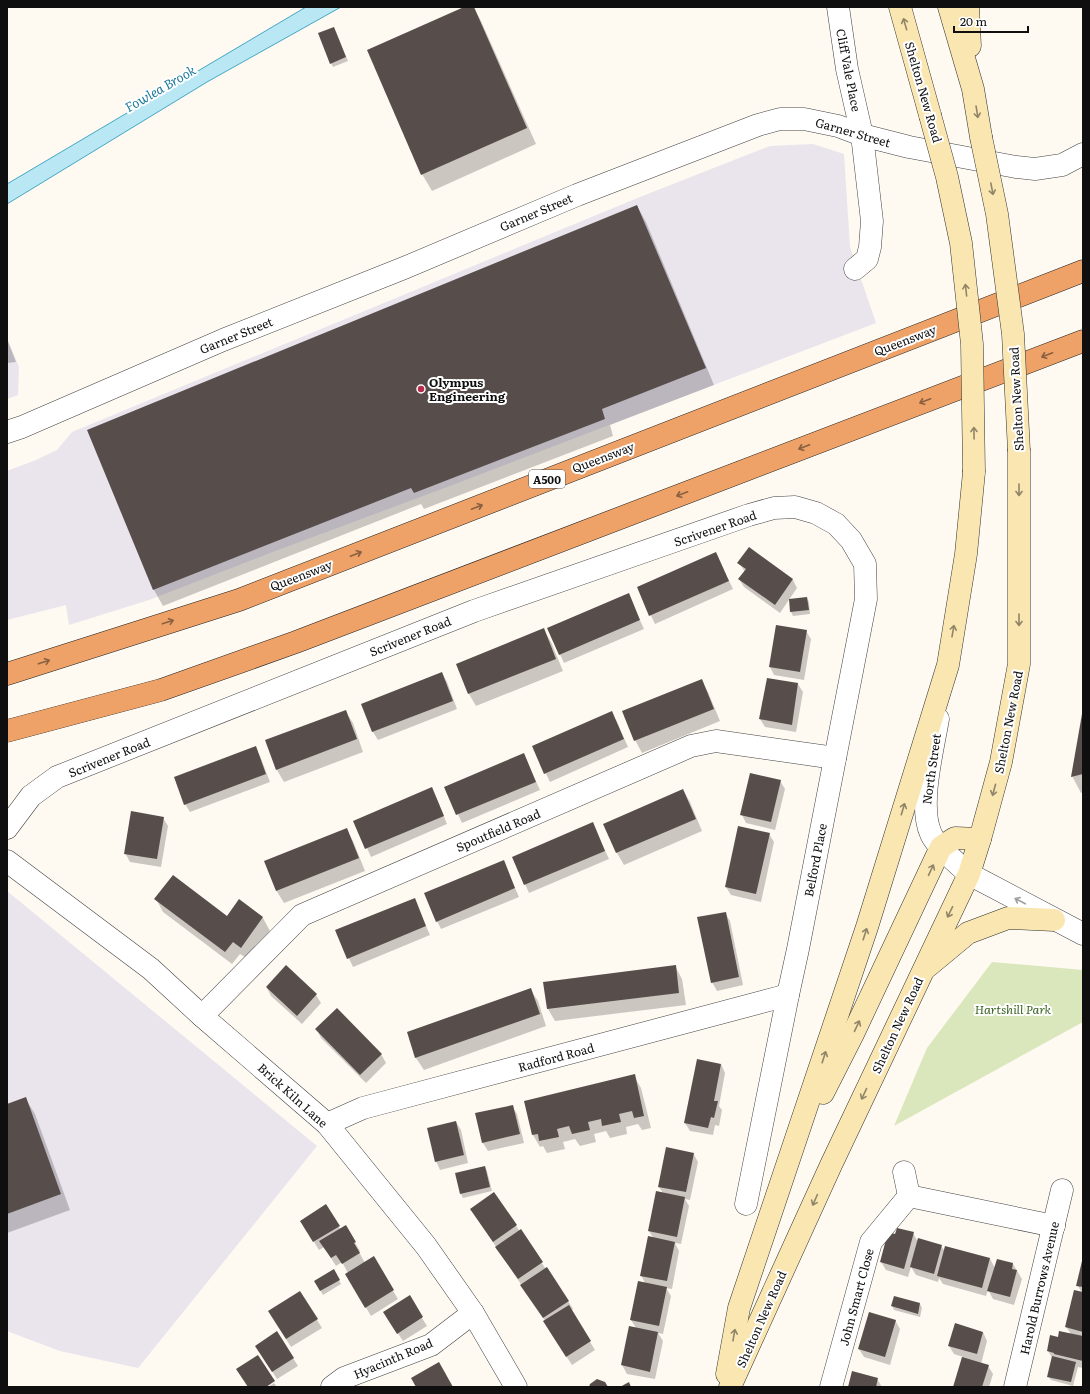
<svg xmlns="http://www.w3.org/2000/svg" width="1090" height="1394" viewBox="0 0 1090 1394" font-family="Literata,serif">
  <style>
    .industrial { fill: #eae4ed }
    .green { fill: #dae7bc }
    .water { fill: #b9e7f3; stroke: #44a7c6 }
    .shadow { fill: #0003 }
    .building { fill: #574e4c }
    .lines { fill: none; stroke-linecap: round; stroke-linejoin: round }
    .minor-casing { stroke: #424242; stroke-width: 23 }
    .tertiary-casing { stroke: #424242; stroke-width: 23 }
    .secondary-casing { stroke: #313131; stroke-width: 23 }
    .trunk-casing { stroke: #202020; stroke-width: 23 }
    .minor { stroke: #fff; stroke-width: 22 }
    .tertiary { stroke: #fff; stroke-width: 22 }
    .secondary { stroke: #fae6b0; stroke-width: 22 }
    .trunk { stroke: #eea268; stroke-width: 22 }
    .secondary-bridge-casing { stroke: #313131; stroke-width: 23; stroke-linecap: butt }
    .secondary-bridge { stroke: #fae6b0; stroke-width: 22 }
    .oneway { stroke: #908568 }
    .oneway2 { stroke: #8a6040 }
    .oneway3 { stroke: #9f9f9f }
    .poi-dot { fill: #b72e4c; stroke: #fff; stroke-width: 1.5 }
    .labels { text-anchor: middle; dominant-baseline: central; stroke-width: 4; stroke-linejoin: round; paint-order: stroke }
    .shield { fill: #fff; stroke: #575757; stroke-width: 1 }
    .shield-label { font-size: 11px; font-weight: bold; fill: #0f0f0f }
    .street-label { font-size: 12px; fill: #0f0f0f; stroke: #fff }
    .poi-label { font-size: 12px; font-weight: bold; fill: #0f0f0f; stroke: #fff; text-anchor: start }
    .park-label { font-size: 12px; font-style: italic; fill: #3b6322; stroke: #fff }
    .water-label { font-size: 13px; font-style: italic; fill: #1e799a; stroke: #fff }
  </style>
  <rect width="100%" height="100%" fill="#fef9f1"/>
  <g class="industrial">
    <path d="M813 144 844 154 850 247 876 323 450 486 270 553 149 600 69 625 66 605 7 620V471L36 460 57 450 72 432 640 197 770 146Z"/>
    <path d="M7 338 19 367 18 395 7 399Z"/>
    <path d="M7 891 317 1146 138 1368 60 1351 7 1331Z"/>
  </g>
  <path class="green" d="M992 962 1083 970V1022L894 1126 927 1048Z"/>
  <path class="water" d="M306 7H341L207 82 7 204V184Z"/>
  <g class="shadow">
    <path d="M466 7H473L481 21 536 144 432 191 422 174Z"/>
    <path d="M336 32 348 61 333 67 331 63Z"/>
    <path d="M637 206 646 222 714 385 610 425 613 436 424 509 421 504 163 606 154 590 88 430Z"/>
    <path d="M7 339 16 362 7 363Z"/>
    <path d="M749 548 793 580 797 588 780 613 744 587 739 579 745 572 739 563Z"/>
    <path d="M716 554 733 589 655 624 638 588Z"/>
    <path d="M628 594 644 629 564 663 548 628Z"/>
    <path d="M807 598 809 602 810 614 793 616 791 612Z"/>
    <path d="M776 626 806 631 811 639 804 680 774 675 770 667Z"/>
    <path d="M543 629 551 642 563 671 476 706 469 694 457 664Z"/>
    <path d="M442 673 447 682 457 709 378 740 373 732 362 704Z"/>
    <path d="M701 680 708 692 720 721 642 753 635 740Z"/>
    <path d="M798 684 803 692 796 732 765 727 760 719Z"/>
    <path d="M345 711 353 723 363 752 284 782 277 770 266 741Z"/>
    <path d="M1083 715V792L1081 793 1072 776Z"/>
    <path d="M616 720 628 747 550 782 533 747Z"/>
    <path d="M255 748 260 756 270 782 190 812 185 804Z"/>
    <path d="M524 755 540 790 462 823 445 787Z"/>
    <path d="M780 781 785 789 775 830 746 823 742 815Z"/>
    <path d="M683 790 690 802 702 831 624 865 617 853 605 824Z"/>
    <path d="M436 797 447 824 371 857 355 821Z"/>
    <path d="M163 818 168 826 161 867 130 862 125 853Z"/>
    <path d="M593 824 609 859 529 893 525 884Z"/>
    <path d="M346 829 353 841 365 871 284 903 276 890Z"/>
    <path d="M769 834 774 842 761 902 731 895 726 887Z"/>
    <path d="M503 861 519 897 441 929 437 921Z"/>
    <path d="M156 899 228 917 240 901 263 918 270 931 248 959 240 954 232 964 163 912Z"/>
    <path d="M414 899 430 935 353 967 336 931Z"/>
    <path d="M725 913 730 921 743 985 717 991 712 982Z"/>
    <path d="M675 966 682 979 686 1005 555 1021 548 1009 545 983Z"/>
    <path d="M267 988 316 995 321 1003 302 1024 271 996Z"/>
    <path d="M530 989 538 1001 546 1026 424 1070 416 1058 408 1032Z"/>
    <path d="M317 1030 381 1054 386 1063 366 1083 321 1038Z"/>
    <path d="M721 1064 725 1073 719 1106 722 1110 719 1126 715 1125 713 1135 690 1131 685 1123Z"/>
    <path d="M634 1076 641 1088 651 1128 642 1130 638 1124 626 1127 627 1134 610 1138 606 1131 594 1134 596 1142 580 1146 575 1139 563 1142 565 1149 547 1153 543 1146 540 1147 533 1135Z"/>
    <path d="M25 1098 35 1114 70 1210 7 1233V1105Z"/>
    <path d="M512 1106 517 1114 524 1143 488 1151 483 1143 477 1114Z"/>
    <path d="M456 1122 461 1130 468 1163 440 1170 436 1161Z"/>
    <path d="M693 1153 698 1162 690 1200 685 1199 689 1206 681 1244 675 1243 679 1251 672 1289 666 1288 671 1296 663 1334 658 1333 663 1341 655 1379 627 1374 622 1365 630 1327 636 1328 631 1320 639 1282 645 1283 641 1275 654 1239 649 1231 663 1193 659 1187Z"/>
    <path d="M485 1167 487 1171 492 1191 463 1198 461 1194 456 1174Z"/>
    <path d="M494 1194 568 1301 573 1309 571 1311 595 1350 572 1365 549 1330 546 1322 471 1209Z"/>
    <path d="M326 1205 340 1229 345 1226 360 1251 359 1252 365 1263 373 1258 398 1299 371 1316 346 1274 348 1273 342 1262 336 1266 324 1247 319 1250 306 1229Z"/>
    <path d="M913 1233 918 1242 941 1246 945 1251 990 1259 995 1268 1013 1264 1022 1279 1014 1305 993 1299 988 1290 986 1296 943 1284 939 1278 938 1282 916 1275 911 1267 908 1277 886 1270 881 1262 896 1235Z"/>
    <path d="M1083 1263V1368L1078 1367 1073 1386 1051 1380 1048 1376 1053 1359 1048 1351 1058 1338 1071 1334 1066 1327 1082 1293 1078 1286Z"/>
    <path d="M333 1270 341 1284 323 1295 315 1281Z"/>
    <path d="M409 1297 427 1326 403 1341 389 1320Z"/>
    <path d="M920 1304 922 1308 920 1317 894 1310 892 1306Z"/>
    <path d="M274 1320H317L322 1328 291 1347Z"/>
    <path d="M895 1320 900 1329 890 1365 864 1357 859 1349Z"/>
    <path d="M983 1332 987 1341 981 1364 988 1366 993 1374 989 1387H954L963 1357 954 1354 949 1346Z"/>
    <path d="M261 1354 293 1358 298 1366 277 1379Z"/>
    <path d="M877 1379 882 1387H849Z"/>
    <path d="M274 1383 277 1387H268Z"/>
  </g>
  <g class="building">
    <path d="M464 7H474L527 128 421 175 367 50Z"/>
    <path d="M334 27 346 57 330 64 318 33Z"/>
    <path d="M637 205 706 368 602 409 605 419 414 493 411 488 153 590 87 430Z"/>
    <path d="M749 547 793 579 775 605 738 579 746 569 737 563Z"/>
    <path d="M716 552 729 581 649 616 637 587Z"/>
    <path d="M629 593 640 620 559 655 547 628Z"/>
    <path d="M807 597 809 610 790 612 789 599Z"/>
    <path d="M776 625 807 630 800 672 769 667Z"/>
    <path d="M544 628 556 659 468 694 456 664Z"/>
    <path d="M442 672 453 701 372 732 361 704Z"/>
    <path d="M767 678 798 683 792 725 759 719Z"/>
    <path d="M702 679 714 709 634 741 622 711Z"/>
    <path d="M346 710 357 739 276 770 265 740Z"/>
    <path d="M612 711 624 739 544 774 532 746Z"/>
    <path d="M1082 714 1083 774 1071 777Z"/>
    <path d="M256 746 266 774 184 805 174 777Z"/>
    <path d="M524 753 536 782 456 815 444 787Z"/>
    <path d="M750 773 781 780 771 822 740 815Z"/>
    <path d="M432 787 444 816 365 849 353 821Z"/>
    <path d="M683 789 696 819 616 853 603 824Z"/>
    <path d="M131 811 164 817 157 859 124 854Z"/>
    <path d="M593 822 605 851 524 885 512 857Z"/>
    <path d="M738 826 770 833 756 894 725 887Z"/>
    <path d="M347 828 359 858 276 891 264 861Z"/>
    <path d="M504 860 515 888 436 922 424 893Z"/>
    <path d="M173 875 227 916 239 899 263 917 241 948 233 942 225 952 154 899Z"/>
    <path d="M415 898 426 926 347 959 335 930Z"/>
    <path d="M726 912 739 977 711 983 697 917Z"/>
    <path d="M286 965 317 994 297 1016 266 987Z"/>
    <path d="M676 965 679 993 547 1009 543 982Z"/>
    <path d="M531 988 540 1014 415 1058 407 1032Z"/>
    <path d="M337 1008 382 1054 360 1075 315 1029Z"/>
    <path d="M697 1059 721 1064 714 1101H718L714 1118 711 1117 708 1128 684 1123Z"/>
    <path d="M635 1074 644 1116 634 1118 632 1111 619 1114 621 1122 602 1126 601 1119 588 1122 590 1130 572 1134 569 1126 557 1129 559 1137 539 1141 538 1134 532 1135 524 1101Z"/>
    <path d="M26 1097 61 1194 7 1214V1104Z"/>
    <path d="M513 1105 520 1134 482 1143 475 1113Z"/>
    <path d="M456 1121 464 1155 435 1162 427 1128Z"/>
    <path d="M666 1147 694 1153 686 1192 658 1187Z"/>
    <path d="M485 1166 490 1187 460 1194 455 1173Z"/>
    <path d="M656 1191 685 1197 677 1237 648 1231Z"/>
    <path d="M494 1192 517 1225 493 1242 470 1209Z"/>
    <path d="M326 1204 340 1226 313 1242 300 1221Z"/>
    <path d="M346 1225 356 1242 354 1243 360 1253 342 1264 336 1255 331 1258 319 1241Z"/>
    <path d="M897 1228 914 1232 904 1269 880 1262 888 1232 895 1234Z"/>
    <path d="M521 1229 543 1262 518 1279 495 1247Z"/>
    <path d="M648 1236 675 1242 667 1281 640 1276Z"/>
    <path d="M918 1238 942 1245 934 1274 910 1267Z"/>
    <path d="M945 1246 990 1258 982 1288 937 1276Z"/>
    <path d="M374 1256 394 1290 365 1308 345 1274Z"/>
    <path d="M997 1259 1013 1263 1012 1269 1017 1270 1010 1297 987 1291Z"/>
    <path d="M1082 1261H1083V1287L1076 1286Z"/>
    <path d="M547 1267 569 1301 543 1318 520 1285Z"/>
    <path d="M334 1269 340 1280 320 1291 314 1281Z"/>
    <path d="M638 1281 667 1287 659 1326 630 1320Z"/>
    <path d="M1074 1290 1083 1292V1332L1065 1327Z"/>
    <path d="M300 1291 318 1319 286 1339 268 1311Z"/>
    <path d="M410 1295 423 1317 397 1334 383 1312Z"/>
    <path d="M894 1296 920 1303 918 1314 891 1306Z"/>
    <path d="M569 1305 591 1341 566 1357 543 1321Z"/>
    <path d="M869 1312 896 1320 885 1357 858 1349Z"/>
    <path d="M955 1323 983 1332 977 1354 948 1346Z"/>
    <path d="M629 1326 658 1332 650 1372 621 1365Z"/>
    <path d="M277 1331 294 1358 272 1372 255 1346Z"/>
    <path d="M1059 1331 1083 1336V1361L1054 1354V1353L1047 1351 1050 1335 1058 1337Z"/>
    <path d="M258 1355 275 1381 266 1387H248L236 1369Z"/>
    <path d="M1052 1356 1076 1362 1071 1382 1047 1377Z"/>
    <path d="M962 1357 989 1365 982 1387H953Z"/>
    <path d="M439 1362 453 1387H416L411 1378Z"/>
    <path d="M852 1371 878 1378 876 1387H848Z"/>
    <path d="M597 1379 605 1382 608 1387H589L590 1384Z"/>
    <path d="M629 1382 631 1387H620Z"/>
  </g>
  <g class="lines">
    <defs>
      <g id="minor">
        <path d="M838 7 847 69 862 135 872 221 870 247 867 259 855 269"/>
        <path d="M7 432 22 427 223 340 404 268 577 195 758 125 780 119H804L838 126 862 135 909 147 1016 167 1035 169 1062 165 1083 154"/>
        <path d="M7 828 31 796 57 777 474 611 749 515 774 508 795 507 816 513 836 524 851 540 865 564 866 599 798 949 788 995 746 1204"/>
        <path d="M7 861 151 969 202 1016 327 1124 426 1246 473 1313 516 1387"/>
        <path d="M202 1016 302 915 691 746 716 741 835 758"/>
        <path d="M327 1124 363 1108 788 995"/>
        <path d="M904 1172 909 1196"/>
        <path d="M332 1387 344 1378 431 1345 473 1313"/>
        <path d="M831 1387 871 1242 909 1196 1054 1226"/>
        <path d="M1015 1387 1062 1190"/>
      </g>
      <path id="tertiary" d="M938 719C933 749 918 806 931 834 936 846 959 865 969 874L1083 934"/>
      <g id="secondary">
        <path d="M900 7 930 115"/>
        <path d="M949 7 973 89 981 137"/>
        <path d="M968 7 970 46"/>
        <path d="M927 967 968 933 1008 918 1054 920"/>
        <path d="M823 1093 853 1034 941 847 955 838 980 839"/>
        <path d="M727 1374 739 1308 867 927 948 665 966 554 974 472"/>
        <path d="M730 1387 831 1165 969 874 980 839 1001 762 1019 664V451"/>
      </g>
      <g id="trunk">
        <path d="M7 674 239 600 1083 271"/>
        <path d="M7 731 161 690 296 642 1083 341"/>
      </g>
    </defs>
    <use href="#minor" class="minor-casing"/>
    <use href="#tertiary" class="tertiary-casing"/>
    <use href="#secondary" class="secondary-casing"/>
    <use href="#trunk" class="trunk-casing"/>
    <use href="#minor" class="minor"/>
    <use href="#tertiary" class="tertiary"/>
    <use href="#secondary" class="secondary"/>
    <use href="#trunk" class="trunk"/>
    <defs>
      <g id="secondary-bridge">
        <path d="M930 115 947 177 961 243 972 344 974 472"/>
        <path d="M981 137 997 214 1013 334 1019 451"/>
      </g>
    </defs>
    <use href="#secondary-bridge" class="secondary-bridge-casing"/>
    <use href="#secondary-bridge" class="secondary-bridge"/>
  </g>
  <defs><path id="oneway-shaft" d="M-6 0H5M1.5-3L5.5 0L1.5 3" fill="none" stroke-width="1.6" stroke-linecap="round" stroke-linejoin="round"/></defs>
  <g class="oneway">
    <use href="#oneway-shaft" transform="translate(905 24) rotate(-106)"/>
    <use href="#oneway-shaft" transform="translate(977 112) rotate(81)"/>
    <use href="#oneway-shaft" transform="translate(992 189) rotate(79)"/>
    <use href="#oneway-shaft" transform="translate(966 290) rotate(-96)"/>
    <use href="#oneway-shaft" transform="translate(974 433) rotate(-91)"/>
    <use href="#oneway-shaft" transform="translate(1019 490) rotate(90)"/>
    <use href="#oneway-shaft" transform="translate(1019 620) rotate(90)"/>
    <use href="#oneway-shaft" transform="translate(953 631) rotate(-80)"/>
    <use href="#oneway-shaft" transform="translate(994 790) rotate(105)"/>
    <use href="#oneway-shaft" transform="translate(903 809) rotate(-73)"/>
    <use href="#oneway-shaft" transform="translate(931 870) rotate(-65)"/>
    <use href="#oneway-shaft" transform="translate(950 912) rotate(116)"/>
    <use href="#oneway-shaft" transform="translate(865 934) rotate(-72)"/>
    <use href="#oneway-shaft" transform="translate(857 1026) rotate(-65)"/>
    <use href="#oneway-shaft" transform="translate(824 1057) rotate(-72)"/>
    <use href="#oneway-shaft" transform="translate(864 1094) rotate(115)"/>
    <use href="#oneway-shaft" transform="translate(815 1200) rotate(114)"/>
    <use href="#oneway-shaft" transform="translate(734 1335) rotate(-80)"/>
  </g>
  <g class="oneway2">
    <use href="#oneway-shaft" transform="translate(1047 355) rotate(159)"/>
    <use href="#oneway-shaft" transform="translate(925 401) rotate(159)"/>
    <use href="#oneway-shaft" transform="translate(804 447) rotate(159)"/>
    <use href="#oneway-shaft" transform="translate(682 494) rotate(159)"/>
    <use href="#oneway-shaft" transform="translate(477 507) rotate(-21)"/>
    <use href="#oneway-shaft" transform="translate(356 554) rotate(-21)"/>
    <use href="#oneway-shaft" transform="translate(168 622) rotate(-18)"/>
    <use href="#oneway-shaft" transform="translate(44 662) rotate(-18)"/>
  </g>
  <use class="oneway3" href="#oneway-shaft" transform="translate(1020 901) rotate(-152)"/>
  <circle class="poi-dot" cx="421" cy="389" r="4"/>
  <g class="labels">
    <rect class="shield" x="529" y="470" width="36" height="18" rx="3"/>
    <g class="shield-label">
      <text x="547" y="479">A500</text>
    </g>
    <g class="street-label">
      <text transform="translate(849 70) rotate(79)">Cliff Vale Place</text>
      <text transform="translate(924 92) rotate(74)">Shelton New Road</text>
      <text transform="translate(853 132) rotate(16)">Garner Street</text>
      <text transform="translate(536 212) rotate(-23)">Garner Street</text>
      <text transform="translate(236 335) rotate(-22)">Garner Street</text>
      <text transform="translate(905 340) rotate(-21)">Queensway</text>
      <text transform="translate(1016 399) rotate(-93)">Shelton New Road</text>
      <text transform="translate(603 457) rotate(-21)">Queensway</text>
      <text transform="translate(715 528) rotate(-19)">Scrivener Road</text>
      <text transform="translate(301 575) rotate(-21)">Queensway</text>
      <text transform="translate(410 636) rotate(-22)">Scrivener Road</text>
      <text transform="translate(1008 722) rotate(-79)">Shelton New Road</text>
      <text transform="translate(109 757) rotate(-22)">Scrivener Road</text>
      <text transform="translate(931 769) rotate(-82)">North Street</text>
      <text transform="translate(498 830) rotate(-23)">Spoutfield Road</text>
      <text transform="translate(815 860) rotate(-79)">Belford Place</text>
      <text transform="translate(897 1025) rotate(-65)">Shelton New Road</text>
      <text transform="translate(556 1057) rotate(-15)">Radford Road</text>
      <text transform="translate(293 1095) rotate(42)">Brick Kiln Lane</text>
      <text transform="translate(1039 1288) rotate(-77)">Harold Burrows Avenue</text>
      <text transform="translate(856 1297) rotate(-75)">John Smart Close</text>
      <text transform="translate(761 1319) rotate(-66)">Shelton New Road</text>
      <text transform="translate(393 1358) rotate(-23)">Hyacinth Road</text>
    </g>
    <g class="poi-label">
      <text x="429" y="382">Olympus<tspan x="429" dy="14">Engineering</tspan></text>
    </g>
    <g class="park-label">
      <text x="1013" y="1009">Hartshill Park</text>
    </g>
    <g class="water-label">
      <text transform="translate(160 88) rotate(-30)">Fowlea Brook</text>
    </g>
  </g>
  <rect width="1090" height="1394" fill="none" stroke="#0f0f0f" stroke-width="16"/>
  <path d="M954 26v6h74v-6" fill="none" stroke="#0f0f0f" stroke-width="2"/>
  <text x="960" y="26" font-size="12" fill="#0f0f0f" stroke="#ffffff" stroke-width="3" paint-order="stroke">20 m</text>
</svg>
